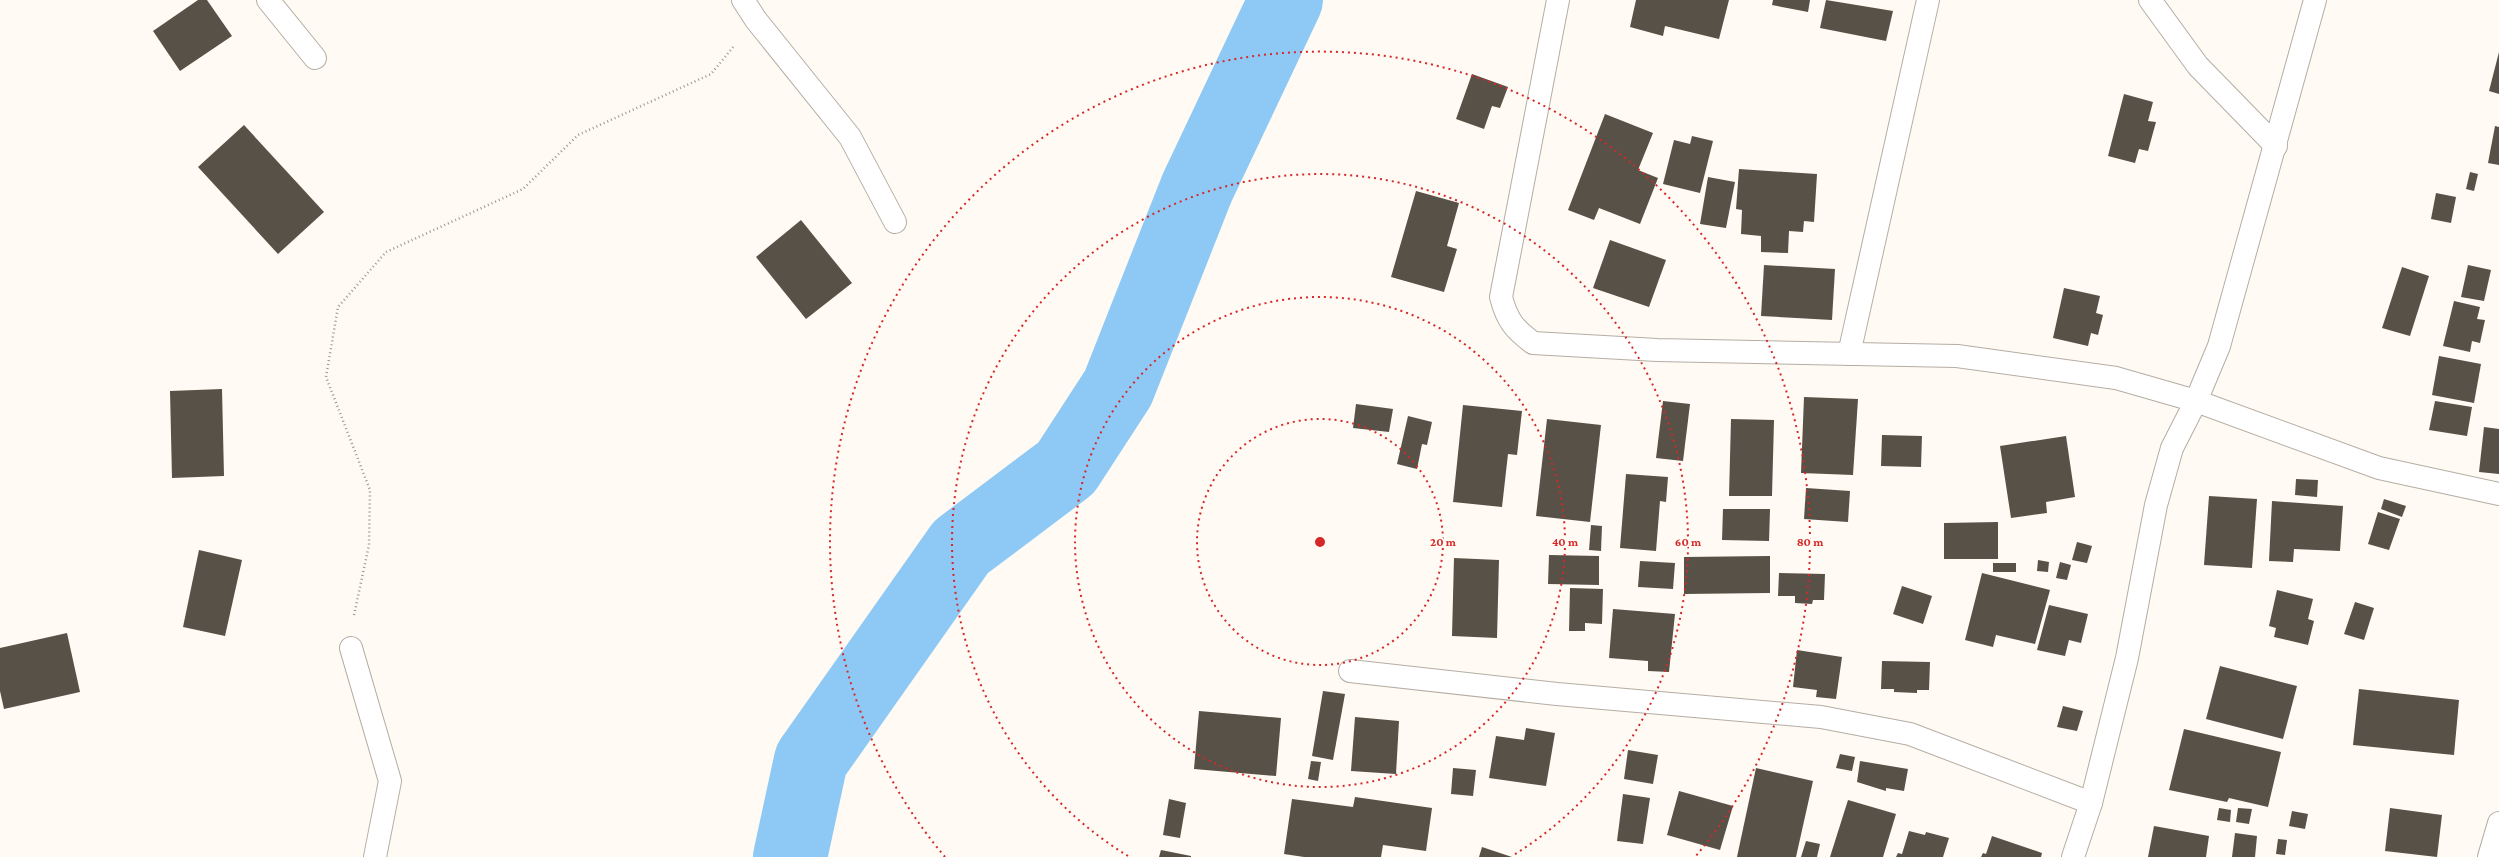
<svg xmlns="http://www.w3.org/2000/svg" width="2499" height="857" viewBox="0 0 2499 857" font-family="'Crimson Pro',serif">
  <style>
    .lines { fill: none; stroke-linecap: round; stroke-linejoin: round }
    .river { stroke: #8ec9f5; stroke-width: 74 }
    .building { fill: #575148 }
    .street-casing { stroke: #b5ada4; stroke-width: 24 }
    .secondary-casing { stroke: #b5ada4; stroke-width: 24 }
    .path { stroke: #9a9691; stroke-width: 2.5; stroke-dasharray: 1 3; stroke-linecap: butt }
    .street { stroke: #fff; stroke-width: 22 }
    .secondary { stroke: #fff; stroke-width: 22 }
    .ring { fill: none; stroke: #d62828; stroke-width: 2; stroke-dasharray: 2 4 }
    .centre { fill: #d62828; stroke: #fffaf3; stroke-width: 2 }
    .ring-label { font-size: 12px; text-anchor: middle; font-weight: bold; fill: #d62828; stroke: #fffaf3; stroke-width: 4; stroke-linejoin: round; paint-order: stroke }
  </style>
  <rect width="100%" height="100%" fill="#fffaf3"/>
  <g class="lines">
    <path class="river" d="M790 857 811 760 961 547 1066 468 1118 388 1197 188 1286 0"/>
  </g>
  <g class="building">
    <path d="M198 0H207L232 36 180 71 153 31Z"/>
    <path d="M1636 0H1729L1719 39 1665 26 1663 36 1630 27Z"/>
    <path d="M1773 0H1810L1808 12 1772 5Z"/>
    <path d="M1826 0 1893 11 1886 41 1820 28Z"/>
    <path d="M2499 52V94L2489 91Z"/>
    <path d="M1472 74 1508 87 1500 108 1492 106 1484 129 1456 119Z"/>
    <path d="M2124 94 2153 102 2148 121 2156 122 2148 151 2139 149 2135 163 2108 156Z"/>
    <path d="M1605 114 1653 133 1638 170 1658 178 1640 224 1599 208 1594 220 1568 210Z"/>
    <path d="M244 125 324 212 278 254 198 167Z"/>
    <path d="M2495 126 2499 127V165L2488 163Z"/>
    <path d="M1692 136 1713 141 1700 193 1663 184 1674 140 1690 144Z"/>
    <path d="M1739 169 1817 174 1814 222 1804 221 1803 232 1789 231 1788 253 1761 252V236L1741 234 1742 210 1736 209Z"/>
    <path d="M2470 172 2478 174 2474 191 2466 189Z"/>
    <path d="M1708 177 1735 182 1726 228 1700 224Z"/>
    <path d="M1416 191 1459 203 1447 246 1457 249 1444 292 1391 277Z"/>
    <path d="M2436 193 2456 197 2451 223 2431 219Z"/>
    <path d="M801 220 852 283 806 319 756 257Z"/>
    <path d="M1610 240 1666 260 1649 307 1593 288Z"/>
    <path d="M1764 265 1835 269 1832 320 1761 316Z"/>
    <path d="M2468 265 2491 270 2484 301 2461 297Z"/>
    <path d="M2402 267 2429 276 2410 336 2382 328Z"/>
    <path d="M2064 288 2100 296 2096 313 2103 315 2098 335 2091 333 2088 346 2053 338Z"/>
    <path d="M2454 301 2480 307 2477 319 2485 320 2480 343 2472 341 2470 352 2443 346Z"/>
    <path d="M2439 356 2481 364 2474 403 2432 395Z"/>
    <path d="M222 389 224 476 172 478 170 391Z"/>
    <path d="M1804 397 1858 399 1853 475 1801 473Z"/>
    <path d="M1663 401 1690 404 1683 461 1656 458Z"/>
    <path d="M2435 401 2472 407 2467 436 2429 430Z"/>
    <path d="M1356 404 1393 409 1389 432 1353 428Z"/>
    <path d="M1463 405 1522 411 1517 455 1508 454 1502 507 1453 502Z"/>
    <path d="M1408 416 1432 422 1427 445 1422 444 1417 469 1397 464Z"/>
    <path d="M1547 419 1601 425 1590 522 1536 516Z"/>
    <path d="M1731 419 1774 420 1772 496H1729Z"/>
    <path d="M2484 427 2499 429V474L2479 472Z"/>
    <path d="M1882 435 1922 436 1921 467 1881 466Z"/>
    <path d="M2066 436 2075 497 2046 502 2047 513 2011 518 2000 446Z"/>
    <path d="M1626 474 1668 477 1666 502 1660 501 1656 551 1620 548Z"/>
    <path d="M2296 479 2318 480 2317 497 2295 495Z"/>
    <path d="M1806 488 1850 491 1848 522 1804 519Z"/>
    <path d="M2209 496 2257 499 2252 568 2204 565Z"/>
    <path d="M2384 499 2406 506 2402 517 2381 509Z"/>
    <path d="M2272 501 2343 506 2340 551 2294 549 2293 562 2269 561Z"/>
    <path d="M1723 509H1770L1769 541 1722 540Z"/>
    <path d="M2378 512 2400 519 2389 550 2368 544Z"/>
    <path d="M1998 522V559H1944V523Z"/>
    <path d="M1591 525 1602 526 1601 551 1589 550Z"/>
    <path d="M2077 542 2092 546 2087 563 2072 560Z"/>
    <path d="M199 550 242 560 225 636 183 627Z"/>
    <path d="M1549 555 1599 556V585L1548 584Z"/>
    <path d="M1770 556V593L1684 594V557Z"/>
    <path d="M1454 558 1499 560 1497 638 1452 636Z"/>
    <path d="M2038 560 2049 562 2048 572 2037 571Z"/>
    <path d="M1640 561 1675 563 1673 589 1638 587Z"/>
    <path d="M2060 562 2071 565 2067 580 2056 578Z"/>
    <rect x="1993" y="563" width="23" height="9"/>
    <path d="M1779 573 1825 574 1824 600H1813L1812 604 1795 603V596H1778Z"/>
    <path d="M1982 573 2050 590 2035 644 1996 635 1993 647 1965 640Z"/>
    <path d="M1902 586 1932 596 1923 624 1893 614Z"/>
    <path d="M1570 588 1603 589 1602 624 1585 623V631H1569Z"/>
    <path d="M2277 590 2313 599 2308 619 2314 621 2308 645 2274 637 2276 628 2269 626Z"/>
    <path d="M2355 602 2374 608 2364 640 2344 634Z"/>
    <path d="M2049 605 2088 614 2081 643 2069 640 2065 656 2037 650Z"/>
    <path d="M1613 609 1675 614 1669 672 1648 671V661L1609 658Z"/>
    <path d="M67 633 80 692 4 709 0 691V648Z"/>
    <path d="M1797 650 1842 657 1836 699 1816 697 1817 690 1793 687Z"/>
    <path d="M1882 661 1930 662 1929 690H1917V693L1894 692V689H1881Z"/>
    <path d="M2220 666 2297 686 2283 739 2206 719Z"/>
    <path d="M2359 689 2459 700 2454 755 2353 745Z"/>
    <path d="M1323 691 1345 694 1333 760 1312 756Z"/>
    <path d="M2063 706 2083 711 2077 731 2057 727Z"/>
    <path d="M1199 711 1281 718 1276 776 1194 769Z"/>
    <path d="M1355 717 1399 721 1396 774 1351 771Z"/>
    <path d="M1526 728 1555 733 1546 786 1489 778 1496 736 1524 740Z"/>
    <path d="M2184 729 2281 752 2268 807 2229 798 2227 802 2169 790Z"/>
    <path d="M1628 750 1658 755 1653 784 1624 779Z"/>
    <path d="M1840 754 1855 757 1852 771 1836 768Z"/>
    <path d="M1311 761 1321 762 1318 781 1308 779Z"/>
    <path d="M1860 761 1908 769 1904 791 1886 788V791L1857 782Z"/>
    <path d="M1453 768 1476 770 1473 796 1451 794Z"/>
    <path d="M1756 768 1813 781 1796 857H1737Z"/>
    <path d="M1679 791 1733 806 1720 850 1667 835Z"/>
    <path d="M1623 794 1650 798 1643 844 1617 841Z"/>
    <path d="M1355 797 1432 808 1426 851 1383 845 1381 857H1304L1284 854 1292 799 1353 807Z"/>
    <path d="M1169 799 1186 803 1180 838 1163 835Z"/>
    <path d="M1848 800 1896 814 1883 857H1830Z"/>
    <path d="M2219 808 2231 810 2230 822 2217 820Z"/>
    <path d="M2238 808 2252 809 2249 824 2236 822Z"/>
    <path d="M2390 808 2442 815 2437 857 2385 851Z"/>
    <path d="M2292 811 2308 814 2305 829 2289 826Z"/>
    <path d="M2154 826 2209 836 2206 857H2148Z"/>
    <path d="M1909 831 1925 835 1926 832 1949 838 1943 857H1896L1898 853 1902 854Z"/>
    <path d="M2235 833 2257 836 2255 857H2232Z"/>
    <path d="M1992 836 2042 853 2041 857H1981L1983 853 1986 854Z"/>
    <path d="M2278 839 2287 840 2285 855 2276 854Z"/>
    <path d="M1806 841 1820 844 1817 857H1801Z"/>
    <path d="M1482 847 1512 857H1479Z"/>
    <path d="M1161 850 1191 856V857H1159Z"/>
  </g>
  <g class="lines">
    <defs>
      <g id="street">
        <path d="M268 0 315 58"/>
        <path d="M743 0 756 20 850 137 895 222"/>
        <path d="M1558 0 1501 297C1507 320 1514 329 1533 343L1657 350 1957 356 2116 378 2196 401 2379 468 2499 494"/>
        <path d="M2150 0 2198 66 2276 146"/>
        <path d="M1849 354 1928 0"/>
        <path d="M351 648 390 781 375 857"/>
        <path d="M1350 671 1557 694 1821 717 1910 734 2091 803"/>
        <path d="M2073 857 2091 803 2127 658 2156 505 2172 448 2196 401 2219 346 2315 0"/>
      </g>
      <path id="secondary" d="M2489 857 2499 823"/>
    </defs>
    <use href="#street" class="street-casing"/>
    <use href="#secondary" class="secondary-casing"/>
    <path class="path" d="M354 615 369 545 370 490 326 377 338 307 386 252 523 189 578 135 711 74 734 46"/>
    <use href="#street" class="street"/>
    <use href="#secondary" class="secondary"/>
  </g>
  <g class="ring">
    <circle cx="1320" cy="542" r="123"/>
    <circle cx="1320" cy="542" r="245"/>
    <path d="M1128 856A368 368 0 1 1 1512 856"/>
    <path d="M945 857A490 490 0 1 1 1695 857"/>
  </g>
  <circle cx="1320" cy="542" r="6" class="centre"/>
  <g class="ring-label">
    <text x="1443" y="546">20 m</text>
    <text x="1565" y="546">40 m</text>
    <text x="1688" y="546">60 m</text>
    <text x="1810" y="546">80 m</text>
  </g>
</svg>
